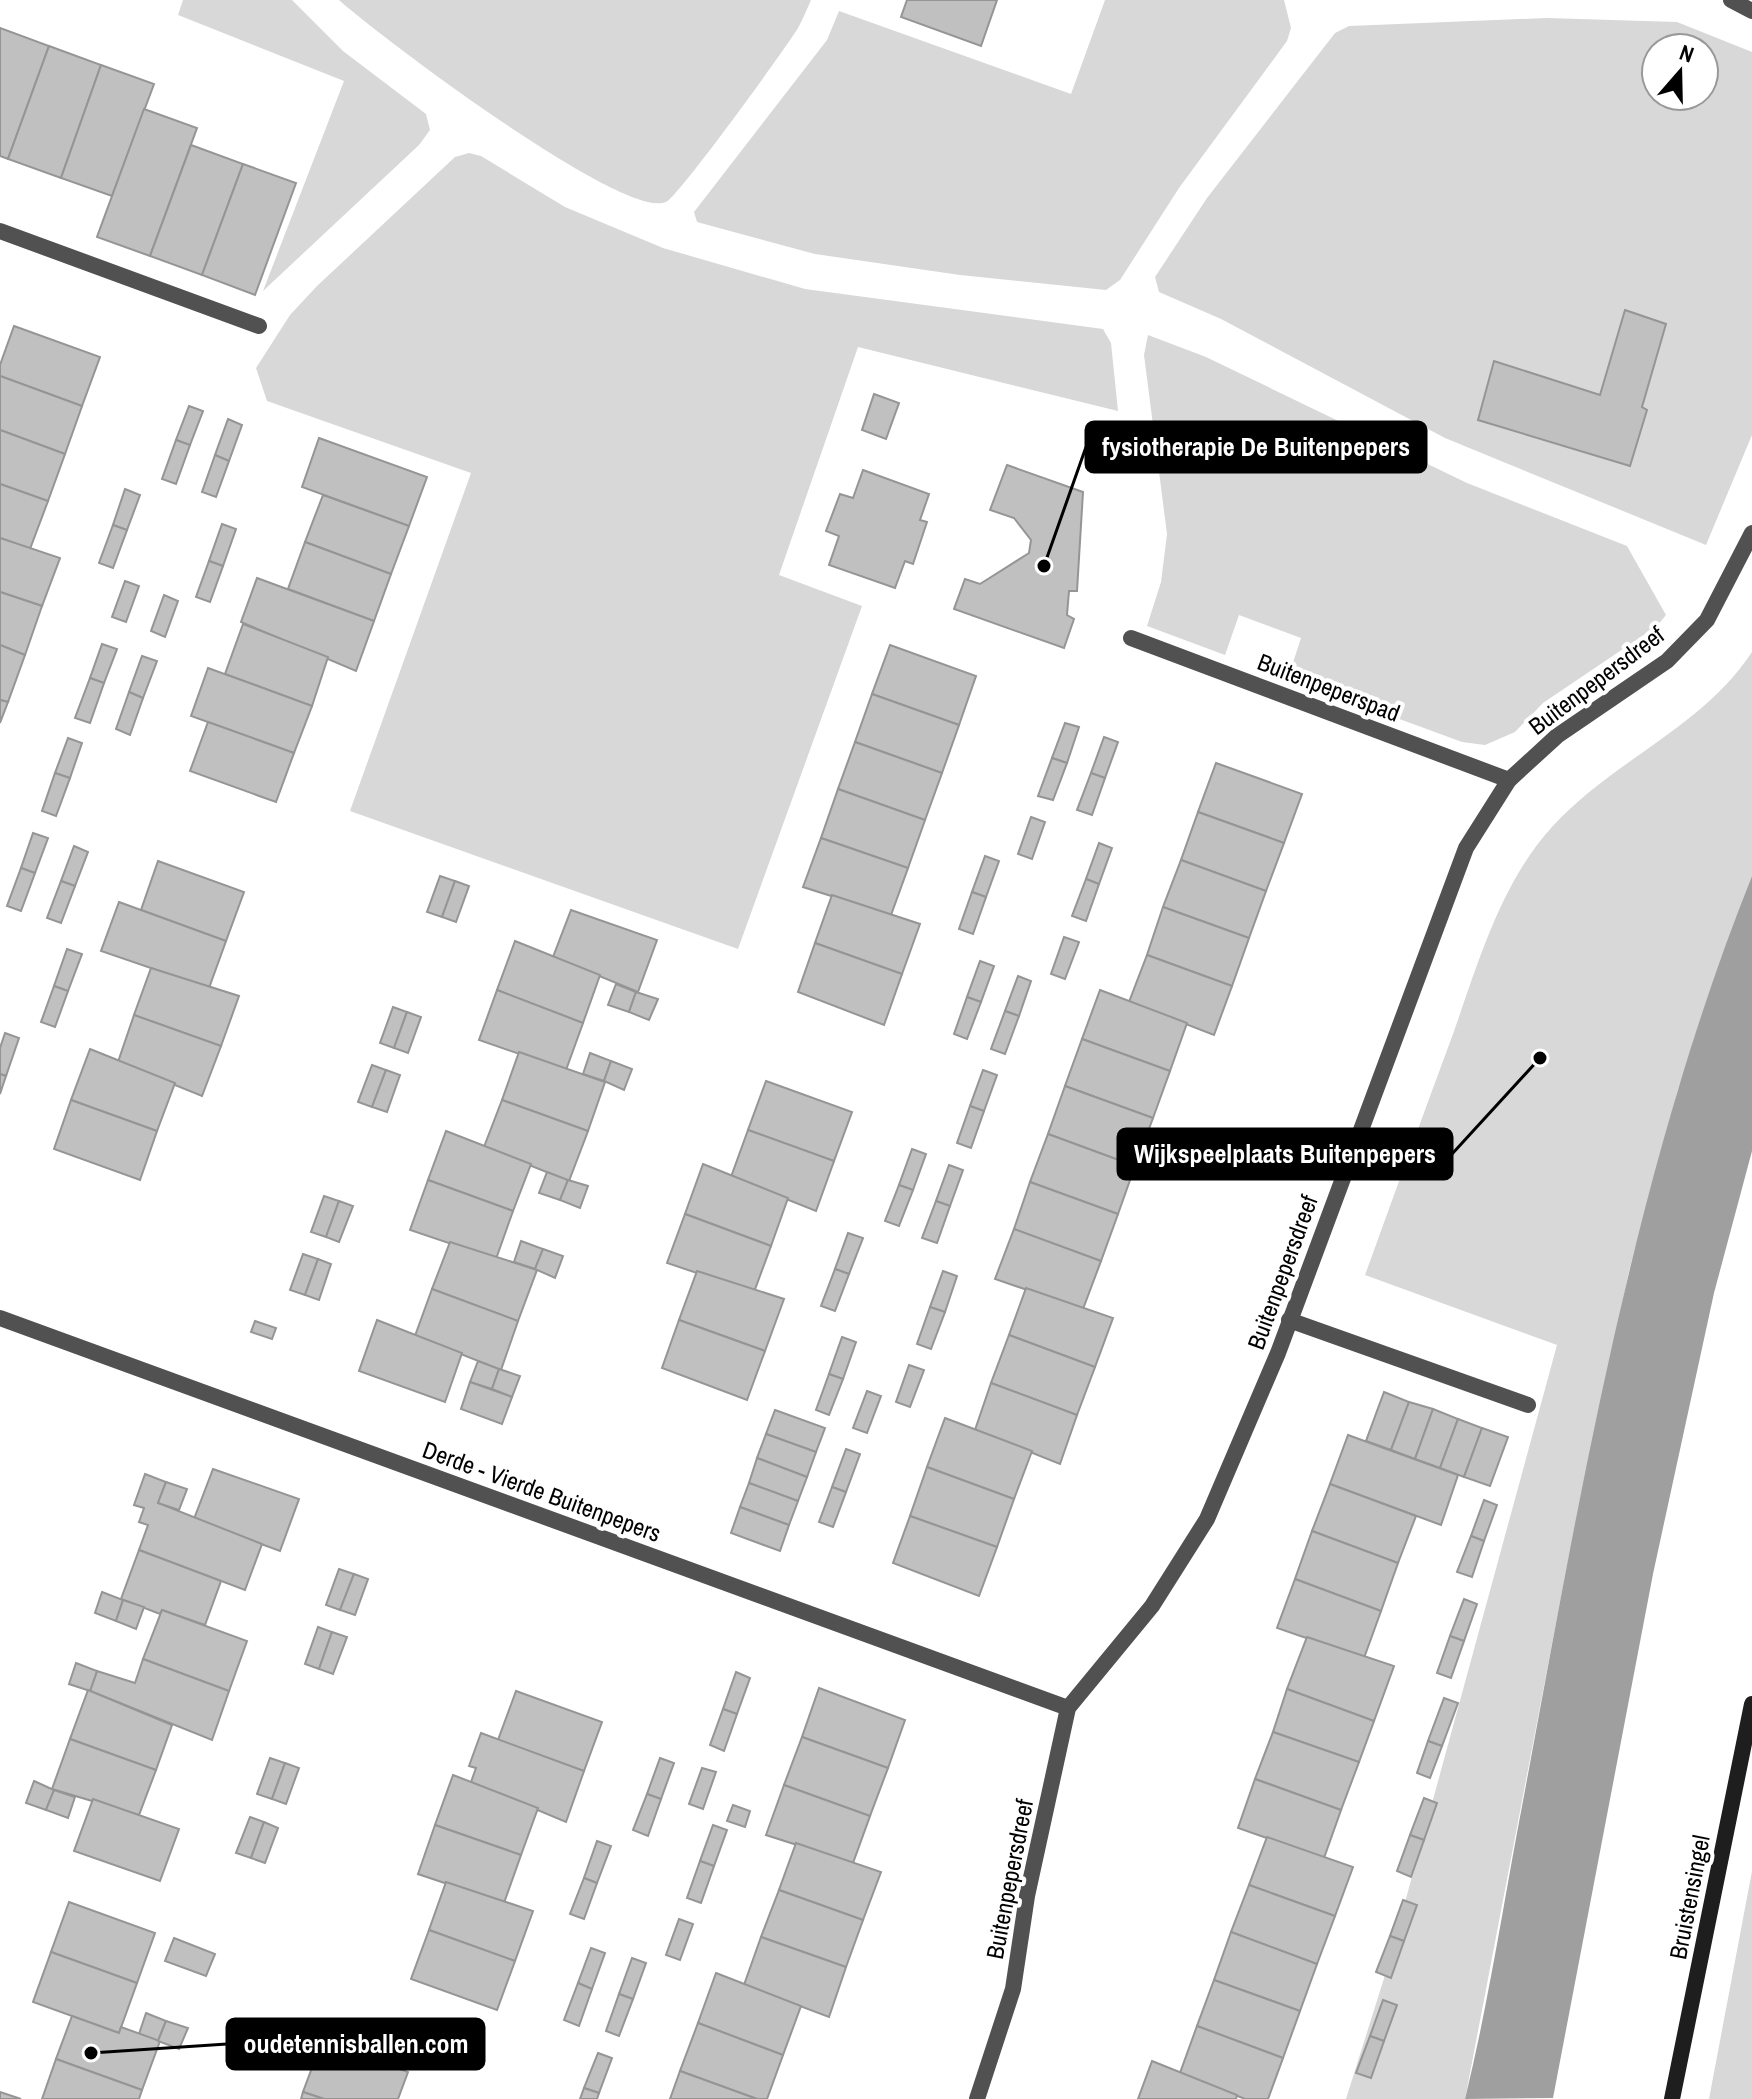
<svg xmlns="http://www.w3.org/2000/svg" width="1752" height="2099" viewBox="0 0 1752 2099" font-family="'Archivo Narrow',sans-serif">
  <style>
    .green { fill: #d8d8d8; fill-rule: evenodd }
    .water { fill: #9f9f9f }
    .building { fill: #c0c0c0; stroke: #959595; stroke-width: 2 }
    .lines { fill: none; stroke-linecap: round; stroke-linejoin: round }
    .lane { stroke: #515151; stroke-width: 16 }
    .street { stroke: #515151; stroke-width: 16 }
    .secondary { stroke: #1e1e1e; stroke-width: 16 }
    .labels { text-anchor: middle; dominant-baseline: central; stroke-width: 8; stroke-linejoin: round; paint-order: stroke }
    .street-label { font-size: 24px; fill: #000; stroke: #fff }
    .leader { fill: none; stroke: #000; stroke-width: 3 }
    .callout-dot { fill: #000; stroke: #fff; stroke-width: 3 }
    .callout { fill: #000; stroke: #000; stroke-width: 3 }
    .callout-label { font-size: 26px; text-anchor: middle; font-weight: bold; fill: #fff }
  </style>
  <rect width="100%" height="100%" fill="#fff"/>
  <g class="green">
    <path d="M183 0H292L343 51 426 114 430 130 419 145 263 291 344 81 178 15Z"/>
    <path d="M339 0H811C807 9 803 19 798 28 786 48 678 197 666 202 624 221 378 35 339 0Z"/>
    <path d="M1105 0H1284L1291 28 1287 41 1179 188 1120 280 1106 290 960 275 815 254 697 222 694 212 827 40 839 11 1071 94Z"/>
    <path d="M1547 18 1677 22 1752 52V435L1706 545 1445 438 1221 319 1159 292 1155 277 1207 198 1335 33 1349 26ZM1656 48H1704V96H1656Z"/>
    <path d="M469 153 481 156 565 207 663 248 805 289 1103 329 1111 343 1118 411 858 347 779 575 862 606 738 949 350 811 471 473 267 401 256 368 290 315 317 286 455 157Z"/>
    <path d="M1148 335 1206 357 1467 483 1627 546 1666 615 1657 626 1543 703 1515 732 1485 745 1462 742 1288 678 1301 638 1239 615 1225 655 1147 626 1161 582 1167 534 1144 355Z"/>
    <path d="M1752 652V876L1678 1089 1629 1271 1565 1576 1465 2099H1346L1386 1972 1557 1345 1365 1275C1394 1195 1423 1115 1453 1034 1478 964 1500 884 1552 827 1613 760 1702 728 1752 652Z"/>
    <path d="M1752 1871V2099H1709Z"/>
  </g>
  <path class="water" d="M1752 876V1151L1714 1293 1653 1574 1553 2098 1465 2099C1489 2001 1504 1900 1523 1801 1581 1490 1634 1171 1752 876Z"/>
  <g class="building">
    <path d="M907 0H997L981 46 901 17Z"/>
    <path d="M0 28 49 46 8 159 0 156Z"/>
    <path d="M49 46 101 65 61 178 8 159Z"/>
    <path d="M101 65 154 84 112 196 61 178Z"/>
    <path d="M144 109 197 128 150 256 97 237Z"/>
    <path d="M191 145 243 164 202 275 150 256Z"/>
    <path d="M243 164 296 183 255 295 202 275Z"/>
    <path d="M1625 310 1666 324 1642 407 1647 410 1630 466 1478 420 1494 361 1600 395Z"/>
    <path d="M14 326 100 357 82 406 0 376V365Z"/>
    <path d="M0 376 82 406 65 454 0 430Z"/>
    <path d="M874 394 899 403 886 439 862 430Z"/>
    <path d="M189 406 203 411 190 445 176 440Z"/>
    <path d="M228 419 242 425 229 461 215 455Z"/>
    <path d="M0 430 65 454 48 501 0 484Z"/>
    <path d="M319 438 427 477 409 526 302 487Z"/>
    <path d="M176 440 190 445 176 484 162 479Z"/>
    <path d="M215 455 229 461 216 497 202 492Z"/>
    <path d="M1007 465 1083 492 1077 591H1069L1067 615 1074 619 1064 648 954 609 965 579 980 584 1029 553 1031 540 1014 518 990 510Z"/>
    <path d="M863 470 929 494 920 520 927 522 913 564 905 561 895 588 829 565 839 536 826 531 840 494 853 498Z"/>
    <path d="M0 484 48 501 30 549 0 538Z"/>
    <path d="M125 489 140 495 127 530 113 525Z"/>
    <path d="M323 495 409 526 391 574 305 542Z"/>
    <path d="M222 524 236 529 223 566 209 561Z"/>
    <path d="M113 525 127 530 113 568 99 563Z"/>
    <path d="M0 538 60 558 42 606 0 592Z"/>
    <path d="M305 542 391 574 374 621 288 589Z"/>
    <path d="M209 561 223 566 210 602 196 597Z"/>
    <path d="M257 578 374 621 356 671 241 622Z"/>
    <path d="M125 581 139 586 126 622 112 617Z"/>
    <path d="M0 592 42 606 25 655 0 645Z"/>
    <path d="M164 595 178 601 165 637 151 631Z"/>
    <path d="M243 624 328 657 312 706 225 674Z"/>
    <path d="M102 644 117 649 104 683 90 678Z"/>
    <path d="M0 645 25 655 8 702 0 700Z"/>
    <path d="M890 645 976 676 959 725 872 694Z"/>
    <path d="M142 656 157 661 143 698 129 692Z"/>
    <path d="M208 668 312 706 294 753 191 716Z"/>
    <path d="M90 678 104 683 90 723 75 718Z"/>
    <path d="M129 692 143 698 130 735 116 729Z"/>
    <path d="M872 694 959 725 942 773 855 742Z"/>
    <path d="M0 700 8 702 0 723Z"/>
    <path d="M208 722 294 753 276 802 190 771Z"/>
    <path d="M1065 723 1079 727 1067 763 1052 758Z"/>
    <path d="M1104 737 1118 742 1105 778 1091 773Z"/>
    <path d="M68 738 82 743 70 778 55 773Z"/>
    <path d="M855 742 942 773 925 820 838 789Z"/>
    <path d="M1052 758 1067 763 1053 800 1038 796Z"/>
    <path d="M1216 763 1302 794 1284 843 1198 812Z"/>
    <path d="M55 773 70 778 56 816 42 811Z"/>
    <path d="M1091 773 1105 778 1092 815 1077 810Z"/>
    <path d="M838 789 925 820 908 868 821 838Z"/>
    <path d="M1198 812 1284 843 1266 891 1181 860Z"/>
    <path d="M1031 817 1045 822 1032 859 1018 854Z"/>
    <path d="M33 833 48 838 35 873 21 868Z"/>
    <path d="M821 838 908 868 891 915 803 887Z"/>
    <path d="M1099 843 1112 848 1099 884 1086 879Z"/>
    <path d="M74 846 88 852 75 886 61 881Z"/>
    <path d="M985 856 999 861 986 897 972 892Z"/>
    <path d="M1181 860 1266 891 1249 938 1163 907Z"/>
    <path d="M158 861 244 892 226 941 141 910Z"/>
    <path d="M21 868 35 873 21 911 7 906Z"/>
    <path d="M440 876 455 881 442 917 427 912Z"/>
    <path d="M1086 879 1099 884 1086 921 1072 916Z"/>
    <path d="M61 881 75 886 61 923 47 918Z"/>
    <path d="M455 881 469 886 456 922 442 917Z"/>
    <path d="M972 892 986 897 973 934 959 929Z"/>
    <path d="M832 895 920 924 902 974 815 943Z"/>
    <path d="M119 902 226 941 209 988 101 951Z"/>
    <path d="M1163 907 1249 938 1232 986 1147 955Z"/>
    <path d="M571 910 657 940 638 992 553 957Z"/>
    <path d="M1064 937 1079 942 1065 979 1051 974Z"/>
    <path d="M515 941 600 975 583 1023 497 990Z"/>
    <path d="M815 943 902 974 884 1025 798 992Z"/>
    <path d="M67 949 82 954 68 991 54 986Z"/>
    <path d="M1147 955 1232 986 1214 1035 1129 1002Z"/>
    <path d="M980 961 994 966 981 1002 967 997Z"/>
    <path d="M151 968 239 996 221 1046 134 1015Z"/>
    <path d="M1018 976 1031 981 1019 1016 1005 1011Z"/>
    <path d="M616 984 636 992 629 1012 608 1005Z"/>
    <path d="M54 986 68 991 55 1027 41 1022Z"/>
    <path d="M497 990 583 1023 566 1070 479 1040Z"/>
    <path d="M1100 990 1187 1023 1170 1071 1082 1039Z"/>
    <path d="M636 992 658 999 649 1020 629 1012Z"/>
    <path d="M967 997 981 1002 967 1039 954 1034Z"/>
    <path d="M393 1007 407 1012 394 1048 380 1043Z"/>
    <path d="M1005 1011 1019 1016 1005 1054 991 1049Z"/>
    <path d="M407 1012 421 1017 408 1053 394 1048Z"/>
    <path d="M134 1015 221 1046 202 1096 118 1062Z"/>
    <path d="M5 1033 19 1038 6 1076 0 1074V1048Z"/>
    <path d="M1082 1039 1170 1071 1153 1118 1065 1086Z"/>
    <path d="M90 1049 175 1083 157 1131 71 1100Z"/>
    <path d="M519 1052 605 1082 588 1131 502 1100Z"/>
    <path d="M590 1053 611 1061 604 1081 583 1074Z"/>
    <path d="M611 1061 632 1069 624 1090 604 1081Z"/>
    <path d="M372 1065 386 1070 372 1107 358 1102Z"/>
    <path d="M386 1070 400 1075 387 1112 372 1107Z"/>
    <path d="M983 1070 997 1075 984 1111 970 1106Z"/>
    <path d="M0 1074 6 1076 0 1094Z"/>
    <path d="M766 1081 852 1112 834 1161 748 1130Z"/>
    <path d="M1065 1086 1153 1118 1135 1166 1048 1134Z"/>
    <path d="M71 1100 157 1131 140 1180 54 1149Z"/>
    <path d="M502 1100 588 1131 569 1181 484 1147Z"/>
    <path d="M970 1106 984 1111 971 1148 957 1143Z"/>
    <path d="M748 1130 834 1161 816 1211 731 1177Z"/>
    <path d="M446 1131 531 1164 513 1211 428 1180Z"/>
    <path d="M1048 1134 1135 1166 1118 1214 1030 1182Z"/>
    <path d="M912 1149 926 1154 913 1190 899 1185Z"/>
    <path d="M703 1164 788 1198 771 1246 685 1214Z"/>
    <path d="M949 1165 963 1170 950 1206 936 1201Z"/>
    <path d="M547 1172 568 1180 560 1200 539 1193Z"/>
    <path d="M428 1180 513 1211 496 1259 410 1230Z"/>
    <path d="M568 1180 588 1186 580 1208 560 1200Z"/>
    <path d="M1030 1182 1118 1214 1101 1261 1014 1229Z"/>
    <path d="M899 1185 913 1190 899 1226 885 1221Z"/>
    <path d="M324 1196 339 1201 326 1237 311 1232Z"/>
    <path d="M339 1201 353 1206 339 1242 326 1237Z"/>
    <path d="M936 1201 950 1206 937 1243 922 1238Z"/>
    <path d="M685 1214 771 1246 754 1292 667 1263Z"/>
    <path d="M1014 1229 1101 1261 1083 1309 995 1279Z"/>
    <path d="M848 1233 863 1238 849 1274 835 1269Z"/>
    <path d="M521 1241 543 1249 535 1269 514 1262Z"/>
    <path d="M450 1242 537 1270 518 1321 432 1289Z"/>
    <path d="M543 1249 563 1256 555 1278 535 1269Z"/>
    <path d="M303 1254 318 1259 305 1295 290 1290Z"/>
    <path d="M318 1259 331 1264 319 1300 305 1295Z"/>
    <path d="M835 1269 849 1274 835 1311 821 1306Z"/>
    <path d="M697 1271 784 1299 765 1351 679 1320Z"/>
    <path d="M943 1271 957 1276 945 1312 930 1307Z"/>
    <path d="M1026 1288 1113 1318 1095 1367 1009 1335Z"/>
    <path d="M432 1289 518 1321 501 1370 415 1336Z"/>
    <path d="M930 1307 945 1312 931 1349 917 1344Z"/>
    <path d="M377 1320 462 1353 445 1402 359 1371Z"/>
    <path d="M679 1320 765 1351 747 1400 662 1368Z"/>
    <path d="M255 1321 276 1328 272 1339 251 1332Z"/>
    <path d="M1009 1335 1095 1367 1077 1415 991 1383Z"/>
    <path d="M842 1337 856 1342 843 1379 829 1374Z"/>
    <path d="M478 1361 499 1369 492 1389 470 1382Z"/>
    <path d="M909 1365 924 1370 910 1407 896 1402Z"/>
    <path d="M499 1369 520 1376 512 1397 492 1389Z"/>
    <path d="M829 1374 843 1379 829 1415 816 1410Z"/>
    <path d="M470 1382 512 1397 502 1424 461 1409Z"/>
    <path d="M991 1383 1077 1415 1060 1464 975 1430Z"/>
    <path d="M867 1391 881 1396 867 1433 853 1428Z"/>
    <path d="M1384 1392 1409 1402 1391 1450 1366 1441Z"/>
    <path d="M1409 1402 1433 1409 1415 1459 1391 1450Z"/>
    <path d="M1433 1409 1458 1419 1440 1468 1415 1459Z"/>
    <path d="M775 1410 825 1428 816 1452 766 1434Z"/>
    <path d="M945 1418 1032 1451 1014 1499 927 1467Z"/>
    <path d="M1458 1419 1482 1428 1464 1477 1440 1468Z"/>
    <path d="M1482 1428 1508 1437 1490 1486 1464 1477Z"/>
    <path d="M766 1434 816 1452 807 1477 757 1458Z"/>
    <path d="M1348 1435 1458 1475 1441 1525 1330 1484Z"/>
    <path d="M846 1449 860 1454 846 1492 832 1487Z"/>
    <path d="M757 1458 807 1477 798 1501 749 1483Z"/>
    <path d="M927 1467 1014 1499 997 1547 910 1516Z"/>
    <path d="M213 1469 299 1499 280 1551 194 1519Z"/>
    <path d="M145 1474 166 1482 158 1503 262 1544 245 1590 139 1550 148 1525 139 1522 144 1508 134 1505Z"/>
    <path d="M166 1482 187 1489 179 1510 158 1503Z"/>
    <path d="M749 1483 798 1501 789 1525 740 1507Z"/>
    <path d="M1330 1484 1416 1516 1398 1563 1312 1531Z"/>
    <path d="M832 1487 846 1492 833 1527 819 1522Z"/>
    <path d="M1484 1500 1497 1505 1484 1541 1471 1536Z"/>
    <path d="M740 1507 789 1525 780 1551 731 1533Z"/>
    <path d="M910 1516 997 1547 979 1596 893 1563Z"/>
    <path d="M1312 1531 1398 1563 1381 1611 1295 1579Z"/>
    <path d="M1471 1536 1484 1541 1472 1577 1457 1572Z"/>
    <path d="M139 1550 221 1581 205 1625 162 1610 160 1614 121 1599Z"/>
    <path d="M339 1569 354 1574 340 1610 326 1605Z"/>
    <path d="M354 1574 368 1579 355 1615 340 1610Z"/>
    <path d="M1295 1579 1381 1611 1364 1658 1277 1628Z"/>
    <path d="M102 1592 123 1600 116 1621 95 1613Z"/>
    <path d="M1464 1599 1477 1604 1464 1641 1450 1636Z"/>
    <path d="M123 1600 144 1607 136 1629 116 1621Z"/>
    <path d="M162 1610 247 1641 229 1691 143 1659Z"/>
    <path d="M318 1627 332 1632 319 1669 305 1664Z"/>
    <path d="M332 1632 347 1637 333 1674 319 1669Z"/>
    <path d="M1450 1636 1464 1641 1451 1678 1437 1673Z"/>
    <path d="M1307 1637 1394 1666 1374 1721 1287 1689Z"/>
    <path d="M143 1659 229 1691 212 1740 90 1691 97 1671 135 1683Z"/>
    <path d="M76 1663 97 1671 90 1691 69 1684Z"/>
    <path d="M736 1672 750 1678 737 1714 723 1709Z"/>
    <path d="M819 1688 905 1720 888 1768 802 1737Z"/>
    <path d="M1287 1689 1374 1721 1359 1762 1273 1732Z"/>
    <path d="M88 1690 172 1725 156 1770 70 1739Z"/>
    <path d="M516 1691 602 1722 584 1771 498 1740Z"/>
    <path d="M1444 1698 1458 1703 1442 1746 1428 1741Z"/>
    <path d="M723 1709 737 1714 724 1751 710 1745Z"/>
    <path d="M1273 1732 1359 1762 1341 1810 1255 1779Z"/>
    <path d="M481 1733 584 1771 566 1822 471 1782 476 1768 469 1766Z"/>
    <path d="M802 1737 888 1768 870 1816 784 1785Z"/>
    <path d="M70 1739 156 1770 139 1815 52 1789Z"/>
    <path d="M1428 1741 1442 1746 1430 1778 1417 1773Z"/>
    <path d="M270 1758 285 1763 272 1799 257 1794Z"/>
    <path d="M660 1758 674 1763 661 1799 647 1794Z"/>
    <path d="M285 1763 299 1768 286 1804 272 1799Z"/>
    <path d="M702 1768 716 1772 703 1809 689 1804Z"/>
    <path d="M453 1775 538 1808 521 1855 435 1825Z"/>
    <path d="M1255 1779 1341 1810 1324 1858 1238 1828Z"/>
    <path d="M34 1781 54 1790 46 1810 26 1803Z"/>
    <path d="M784 1785 870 1816 853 1863 766 1835Z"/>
    <path d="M54 1790 75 1797 68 1818 46 1810Z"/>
    <path d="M647 1794 661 1799 648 1836 633 1830Z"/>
    <path d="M1424 1798 1437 1803 1424 1840 1410 1835Z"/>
    <path d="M93 1799 179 1829 160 1881 74 1851Z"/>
    <path d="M733 1805 750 1811 745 1827 727 1821Z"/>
    <path d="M250 1817 264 1822 251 1858 236 1853Z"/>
    <path d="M264 1822 278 1828 265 1863 251 1858Z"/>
    <path d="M435 1825 521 1855 504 1903 418 1874Z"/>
    <path d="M713 1825 727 1830 714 1866 700 1861Z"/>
    <path d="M1410 1835 1424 1840 1411 1877 1397 1871Z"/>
    <path d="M1267 1837 1353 1867 1335 1916 1249 1885Z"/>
    <path d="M597 1841 611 1846 597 1883 584 1878Z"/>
    <path d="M796 1843 881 1872 863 1920 779 1890Z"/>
    <path d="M700 1861 714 1866 701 1903 687 1898Z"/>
    <path d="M584 1878 597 1883 584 1919 570 1914Z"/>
    <path d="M446 1882 533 1911 515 1961 429 1930Z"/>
    <path d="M1249 1885 1335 1916 1317 1964 1231 1932Z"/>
    <path d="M779 1890 863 1920 846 1967 761 1937Z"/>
    <path d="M1403 1900 1417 1905 1404 1941 1390 1936Z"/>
    <path d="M69 1902 155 1933 137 1983 51 1952Z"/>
    <path d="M679 1919 693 1924 680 1960 666 1955Z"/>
    <path d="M429 1930 515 1961 497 2010 411 1979Z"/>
    <path d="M1231 1932 1317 1964 1300 2011 1214 1980Z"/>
    <path d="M1390 1936 1404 1941 1391 1978 1376 1972Z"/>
    <path d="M761 1937 846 1967 829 2017 744 1985Z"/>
    <path d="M174 1938 215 1954 206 1976 165 1961Z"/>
    <path d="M591 1948 605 1953 592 1989 578 1983Z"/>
    <path d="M51 1952 137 1983 119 2033 33 2002Z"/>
    <path d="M632 1958 646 1963 633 1999 619 1994Z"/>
    <path d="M716 1973 801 2006 783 2055 698 2023Z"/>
    <path d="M1214 1980 1300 2011 1283 2058 1197 2026Z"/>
    <path d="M578 1983 592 1989 579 2026 564 2020Z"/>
    <path d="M619 1994 633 1999 619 2036 606 2031Z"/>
    <path d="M1383 2000 1397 2005 1384 2041 1370 2036Z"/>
    <path d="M146 2013 166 2021 158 2041 139 2034Z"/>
    <path d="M72 2016 119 2033 121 2027 160 2041 142 2090 56 2059Z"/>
    <path d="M166 2021 188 2028 179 2049 158 2041Z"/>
    <path d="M698 2023 783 2055 767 2099H757L680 2071Z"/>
    <path d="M1197 2026 1283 2058 1268 2099H1245L1180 2073Z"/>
    <path d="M1370 2036 1384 2041 1371 2078 1356 2073Z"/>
    <path d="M322 2041 408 2072 398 2099H324L303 2092Z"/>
    <path d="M598 2053 612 2058 599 2093 584 2088Z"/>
    <path d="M56 2059 142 2090 139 2099H42Z"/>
    <path d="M1152 2061 1237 2095 1236 2099H1138Z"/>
    <path d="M680 2071 757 2099H670Z"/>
    <path d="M584 2088 599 2093 597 2099H580Z"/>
    <path d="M0 2092 21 2099H0Z"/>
    <path d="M303 2092 324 2099H301Z"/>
  </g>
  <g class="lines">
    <g class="lane">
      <path d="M0 231 259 326"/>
      <path d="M1289 1320 1528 1405"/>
    </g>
    <g class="street">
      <path d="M1731 0 1752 11"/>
      <path d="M1131 638 1509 780"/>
      <path d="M0 1318 1068 1708"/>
      <path d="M977 2099 1013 1989 1027 1896 1068 1708 1152 1606 1207 1519 1278 1353 1466 848 1509 780 1557 736 1667 661 1707 620 1752 533"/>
    </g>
    <path class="secondary" d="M1672 2099 1752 1704"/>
  </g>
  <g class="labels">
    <g class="street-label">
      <text transform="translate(1596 680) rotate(-37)">Buitenpepersdreef</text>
      <text transform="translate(1329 687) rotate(21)">Buitenpeperspad</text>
      <text transform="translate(1282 1272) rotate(-70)">Buitenpepersdreef</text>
      <text transform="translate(542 1491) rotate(20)">Derde - Vierde Buitenpepers</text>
      <text transform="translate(1009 1879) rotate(-79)">Buitenpepersdreef</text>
      <text transform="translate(1689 1897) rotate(-79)">Bruistensingel</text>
    </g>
  </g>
  <path class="leader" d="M1044 566L1086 447M1540 1058L1452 1154M91 2053L227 2044"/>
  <g class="callout-dot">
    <circle cx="1044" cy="566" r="8"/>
    <circle cx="1540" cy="1058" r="8"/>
    <circle cx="91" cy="2053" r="8"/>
  </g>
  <g class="callout">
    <rect x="1086" y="422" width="340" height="50" rx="8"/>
    <rect x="1118" y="1129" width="334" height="50" rx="8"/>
    <rect x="227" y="2019" width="257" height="50" rx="8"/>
  </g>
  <g class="callout-label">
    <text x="1256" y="456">fysiotherapie De Buitenpepers</text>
    <text x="1285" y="1163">Wijkspeelplaats Buitenpepers</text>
    <text x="356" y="2053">oudetennisballen.com</text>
  </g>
  <g transform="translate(1680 72) rotate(20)"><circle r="38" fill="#ffffff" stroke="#999999" stroke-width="2"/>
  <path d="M0-6L14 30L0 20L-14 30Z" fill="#000000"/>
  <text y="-12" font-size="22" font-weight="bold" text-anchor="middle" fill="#000000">N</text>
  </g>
</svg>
